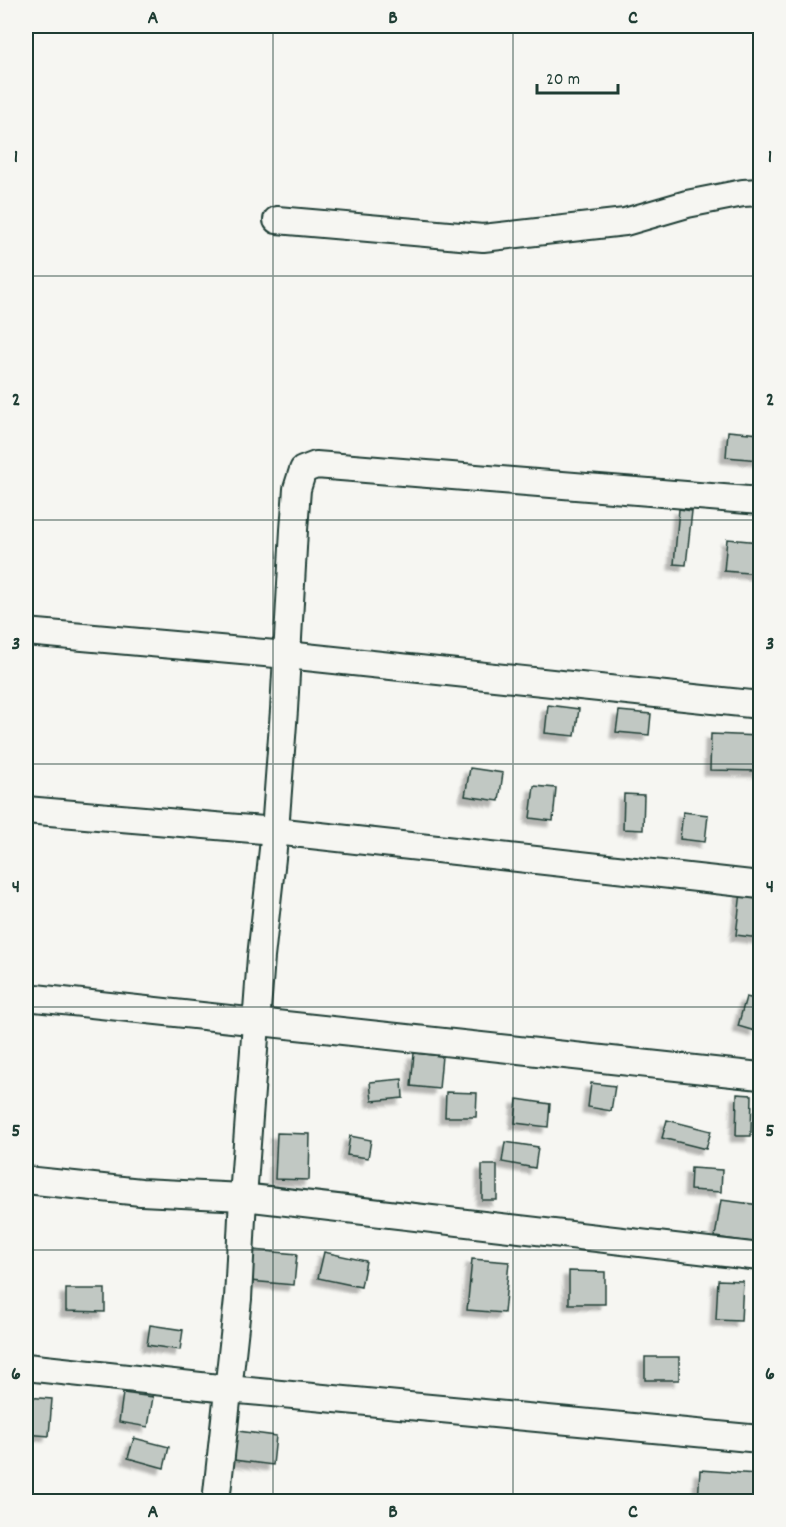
<svg xmlns="http://www.w3.org/2000/svg" width="786" height="1527" viewBox="0 0 786 1527" font-family="Dekko,sans-serif">
  <style>
    .building { fill: #c1c8c3; stroke: #1f3d34; stroke-width: 1.5; filter: url(#shadow) }
    .lines { fill: none; stroke-linecap: round; stroke-linejoin: round }
    .minor-casing { stroke: #1f3d34; stroke-width: 30 }
    .minor { stroke: #f6f6f2; stroke-width: 26 }
    .grid { fill: none; stroke: #1f3d34; stroke-width: 1.5; stroke-opacity: 0.55 }
    .neatline { fill: none; stroke: #1f3d34; stroke-width: 2 }
    .grid-label { font-size: 20px; text-anchor: middle; font-weight: bold; fill: #1f3d34 }
  </style>
  <defs>
    <filter id="shadow"><feDropShadow dx="-5.5" dy="5.5" stdDeviation="1.5" flood-color="#0004"/></filter>
  </defs>
  <rect width="100%" height="100%" fill="#f6f6f2"/>
  <filter id="ink" filterUnits="userSpaceOnUse"><feTurbulence type="fractalNoise" baseFrequency=".0167" numOctaves="2"/><feDisplacementMap in="SourceGraphic" scale="12" xChannelSelector="R" yChannelSelector="G"/><feConvolveMatrix kernelMatrix="1 2 1 2 8 2 1 2 1" color-interpolation-filters="sRGB"/></filter>
  <g filter="url(#ink)">
    <g class="building">
      <path d="M728 431 760 434V460L726 457Z"/>
      <path d="M679 509 692 511 686 565 674 564Z"/>
      <path d="M727 539 760 542V574L724 571Z"/>
      <path d="M548 705 579 709 575 736 545 733Z"/>
      <path d="M619 711 651 714 649 735 616 732Z"/>
      <path d="M711 734 760 736V771L710 770Z"/>
      <path d="M470 768 503 773 499 801 465 796Z"/>
      <path d="M534 786 556 788 553 821 530 818Z"/>
      <path d="M624 794 644 795 643 830 623 829Z"/>
      <path d="M683 812 708 815 705 842 680 839Z"/>
      <path d="M741 892 760 894 759 938 736 935Z"/>
      <path d="M746 997 760 1000 755 1031 738 1026Z"/>
      <path d="M414 1053 442 1056 439 1089 411 1086Z"/>
      <path d="M402 1079 403 1098 372 1101 370 1082Z"/>
      <path d="M591 1083 615 1086 611 1111 588 1107Z"/>
      <path d="M446 1092 477 1093 476 1117H445Z"/>
      <path d="M737 1094 752 1095 751 1136H736Z"/>
      <path d="M517 1099 550 1104 548 1127 515 1123Z"/>
      <path d="M667 1120 711 1131 706 1149 662 1138Z"/>
      <path d="M277 1133 310 1134 309 1180 275 1179Z"/>
      <path d="M350 1136 371 1140 368 1158 347 1155Z"/>
      <path d="M505 1142 538 1147 535 1168 502 1162Z"/>
      <rect x="482" y="1165" width="15" height="35"/>
      <path d="M691 1168 722 1170 721 1192 690 1190Z"/>
      <path d="M721 1200 760 1205 758 1243 715 1237Z"/>
      <path d="M253 1250 297 1254 294 1285 250 1281Z"/>
      <path d="M324 1252 366 1261 361 1287 318 1278Z"/>
      <path d="M472 1259 509 1262 504 1313 467 1310Z"/>
      <path d="M569 1271 605 1272V1304H569Z"/>
      <path d="M718 1280 743 1281 741 1321 716 1320Z"/>
      <path d="M66 1289H105V1312L66 1311Z"/>
      <path d="M150 1325 183 1330 180 1350 147 1345Z"/>
      <rect x="645" y="1357" width="34" height="23"/>
      <path d="M123 1393 153 1397 148 1427 119 1422Z"/>
      <path d="M26 1397 52 1399 49 1436 26 1434Z"/>
      <path d="M230 1430 276 1436 273 1465 226 1459Z"/>
      <path d="M134 1438 169 1447 164 1468 128 1458Z"/>
      <path d="M700 1470 756 1474 754 1502H698Z"/>
    </g>
    <g class="lines">
      <defs>
        <g id="minor">
          <path d="M277 220 483 238 625 222 687 204 743 193 760 192"/>
          <path d="M26 632 287 655 760 705"/>
          <path d="M26 810 275 831 760 885"/>
          <path d="M26 997 760 1076"/>
          <path d="M26 1180 141 1192 243 1197 760 1257"/>
          <path d="M26 1367 228 1389 760 1439"/>
          <path d="M216 1502 238 1299 243 1197 261 957 275 831 284 710 294 530 297 489 303 470 316 465 760 501"/>
        </g>
      </defs>
      <use href="#minor" class="minor-casing"/>
      <use href="#minor" class="minor"/>
    </g>
  </g>
  <path class="grid" d="M273 26V1502M513 26V1502M26 276H760M26 520H760M26 764H760M26 1007H760M26 1250H760"/>
  <rect width="786" height="1527" fill="none" stroke="#f6f6f2" stroke-width="66"/>
  <path d="M537 84v9h81v-9" fill="none" stroke="#1f3d34" stroke-width="3"/>
  <text x="546" y="84" font-size="18" fill="#1f3d34" stroke="#f6f6f2" stroke-width="4.5" paint-order="stroke">20 m</text>
  <rect x="33" y="33" width="720" height="1461" class="neatline"/>
  <g class="grid-label">
    <text x="153" y="23">A</text>
    <text x="393" y="23">B</text>
    <text x="633" y="23">C</text>
    <text x="16" y="162">1</text>
    <text x="770" y="162">1</text>
    <text x="16" y="405">2</text>
    <text x="770" y="405">2</text>
    <text x="16" y="649">3</text>
    <text x="770" y="649">3</text>
    <text x="16" y="892">4</text>
    <text x="770" y="892">4</text>
    <text x="16" y="1136">5</text>
    <text x="770" y="1136">5</text>
    <text x="16" y="1379">6</text>
    <text x="770" y="1379">6</text>
    <text x="153" y="1517">A</text>
    <text x="393" y="1517">B</text>
    <text x="633" y="1517">C</text>
  </g>
</svg>
